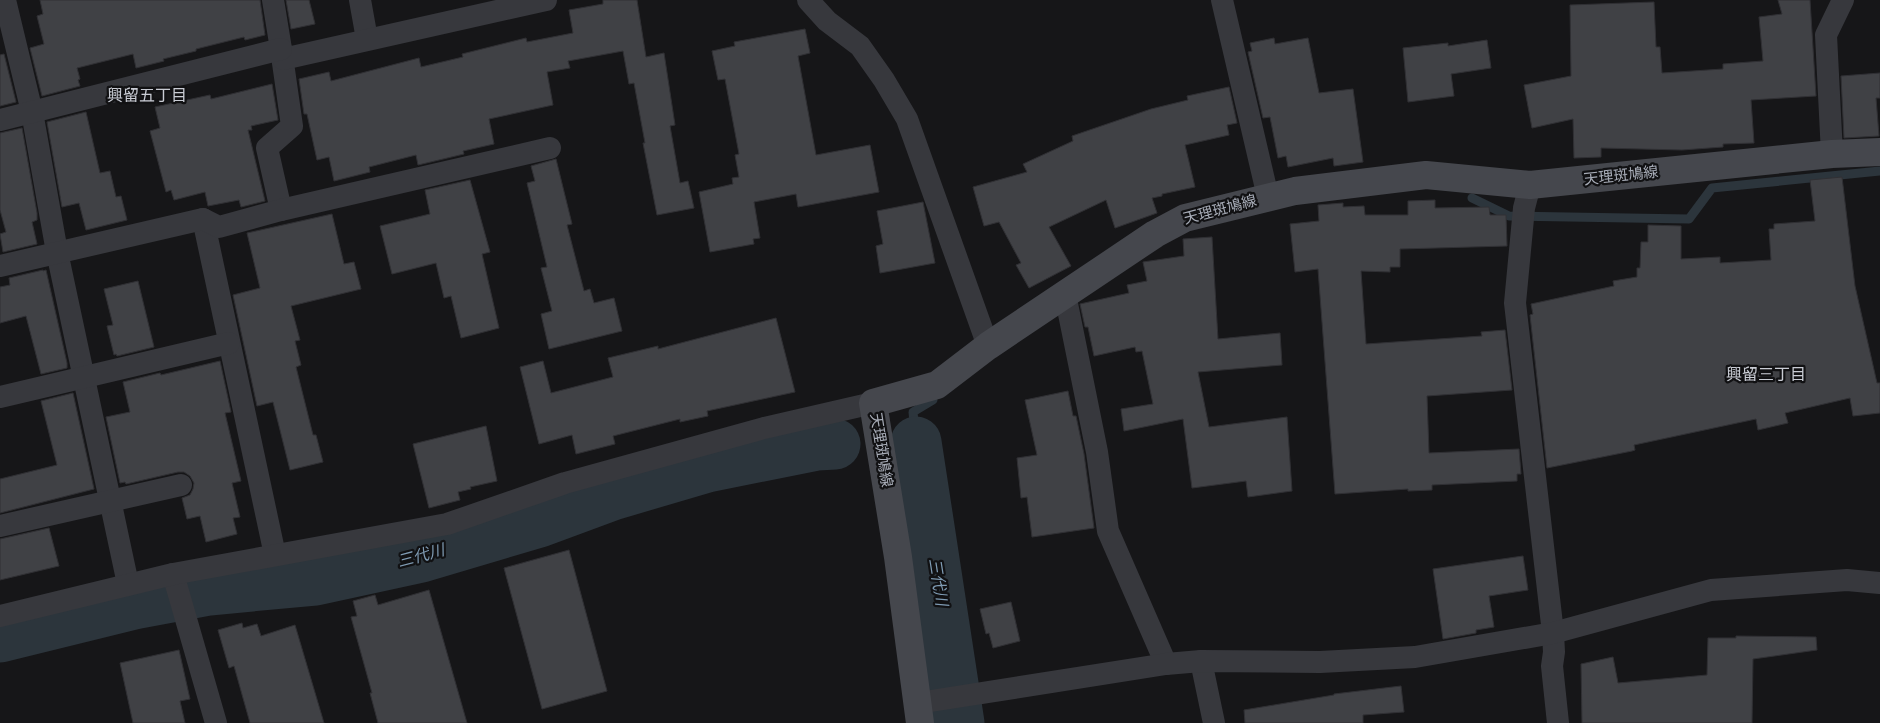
<svg xmlns="http://www.w3.org/2000/svg" width="1880" height="723" viewBox="0 0 1880 723" font-family="'Source Sans 3','Noto Sans JP',sans-serif">
  <style>
    .lines { fill: none; stroke-linecap: round; stroke-linejoin: round }
    .stream { stroke: #2c353c; stroke-width: 9 }
    .river { stroke: #2c353c; stroke-width: 51 }
    .building { fill: #404145; stroke: #303034 }
    .street { stroke: #37383d; stroke-width: 22 }
    .secondary { stroke: #45474d; stroke-width: 28 }
    .labels { text-anchor: middle; dominant-baseline: central; stroke-width: 4.5; stroke-linejoin: round; paint-order: stroke }
    .street-label { font-size: 15px; fill: #a8adb8; stroke: #111113 }
    .neighbourhood-label { font-size: 16px; fill: #c9ccd4; stroke: #111113 }
    .water-label { font-size: 16px; font-style: italic; fill: #7f9bb3; stroke: #111113 }
  </style>
  <rect width="100%" height="100%" fill="#161618"/>
  <g class="lines">
    <g class="stream">
      <path d="M1472 198 1509 216 1689 219 1712 188 1880 171"/>
      <path d="M916 442 913 412 933 400"/>
    </g>
    <g class="river">
      <path d="M916 442 959 723"/>
      <path d="M0 637 134 604 209 590 315 580 421 557 539 522 612 495 707 467 817 445 835 444"/>
    </g>
  </g>
  <g class="building">
    <path d="M40 0H260L265 35 245 40 244 37 196 49V51L163 59 164 61 136 68 133 54 77 68 80 79 78 80 80 86 42 96 30 48 44 44 37 16 43 14Z"/>
    <path d="M286 0H309L315 24 291 29Z"/>
    <path d="M603 0H637L646 57 664 53 675 125 670 126 680 183 688 181 694 208 657 215 643 143H645L634 83 629 84 623 51 568 61 570 68 547 72 553 105 489 119 494 144 463 151 464 154 418 165 416 155 369 167 370 172 334 181 329 157 317 160 307 114H304L299 79 329 72 331 81 419 58 421 67 463 57 462 54 526 38 527 42 573 33 569 10 603 4Z"/>
    <path d="M1778 0H1810L1816 96 1751 100 1754 143 1723 144V147L1682 150 1601 148V157L1574 158 1573 119 1532 128 1524 85 1571 76 1570 5 1654 2 1656 47H1660L1662 73 1723 69V64L1763 61 1759 17 1782 14Z"/>
    <path d="M805 29 810 53 798 56 816 155 870 145 879 192 798 207 796 194 754 202 760 238 753 239 754 244 710 252 699 192 733 184 732 178 739 177 735 155 739 154 725 79 718 80 712 51 735 46 734 42Z"/>
    <path d="M1274 38 1275 44 1308 38 1319 93 1353 89 1363 162 1334 166 1333 158 1288 167 1286 156 1278 158 1270 117 1263 118 1248 52 1252 51 1250 43Z"/>
    <path d="M1487 40 1491 68 1451 74 1454 96 1408 102 1403 48 1448 43V46Z"/>
    <path d="M4 54 16 102 0 106V55Z"/>
    <path d="M1880 73V98H1876L1879 136 1844 138 1841 76Z"/>
    <path d="M272 84 278 120 251 126 252 130H248L265 201 241 207 239 200 208 206 205 192 174 200 171 190 166 192 150 131 160 128 155 107 210 95 211 99Z"/>
    <path d="M1229 87 1237 123 1227 125 1229 135 1185 145 1195 187 1162 194V196L1152 198 1157 213 1115 228 1106 200 1049 227 1071 266 1029 288 1016 265 1021 263 999 222 984 226 973 187 1027 172 1023 164 1073 141 1072 136 1151 109 1188 100 1187 96Z"/>
    <path d="M86 112 100 173 110 171 116 197 121 196 127 220 86 230 79 203 62 207 47 122Z"/>
    <path d="M22 128 37 213V220L32 222 37 244 3 252 0 234 6 232 0 210V133Z"/>
    <path d="M556 159 572 224 567 225 584 291 590 289 594 303 614 298 622 331 549 349 541 314 552 311 541 268 547 267 527 183 535 181 531 166Z"/>
    <path d="M1842 177 1855 286 1877 383H1880V413L1853 416 1850 398 1785 413 1788 423 1758 430 1756 419 1634 445 1635 450 1632 451 1547 468 1530 315 1533 314 1531 304 1614 286 1613 281 1637 277V268H1640L1641 242H1648V225L1681 226V259L1720 257V263L1771 260 1769 229H1774V224L1815 221 1810 180Z"/>
    <path d="M470 180 490 252 482 254 499 328 461 338 451 296 444 298 436 263 392 274 380 226 430 214 425 190Z"/>
    <path d="M1435 200V208L1489 207 1490 215H1506L1507 246 1400 249V267H1390V272L1361 271 1366 344 1482 336 1481 332 1505 330 1512 390 1427 396 1429 453 1519 449 1521 474H1517V481L1432 485V490L1408 491V489L1335 494 1318 269 1295 272 1290 224 1319 221 1318 205 1343 203V207L1364 206 1365 215H1408V201Z"/>
    <path d="M923 202 935 263 880 273 876 246 883 244 877 211Z"/>
    <path d="M332 214 344 264 354 262 361 289 291 306 300 340 295 341 301 365 296 367 313 435H316L323 462 290 470 273 402 257 406 233 295 260 288 247 233Z"/>
    <path d="M1212 237 1218 339 1280 333 1282 365 1198 372 1209 427 1287 417 1292 491 1248 497 1246 481 1192 488 1183 419 1124 431 1121 409 1153 404 1142 351 1136 352 1135 347 1094 356 1088 327H1085L1080 304 1129 293 1127 285 1147 281 1143 262 1184 256 1183 239Z"/>
    <path d="M43 270V271L46 270 67 363V368L41 374 26 316 0 323V287L10 285 9 278Z"/>
    <path d="M138 281 154 347 117 356 116 354 114 355 107 326 113 325 104 289Z"/>
    <path d="M776 318 795 392 707 411 708 416 680 422V419L613 436 615 444 576 454 572 435 539 444 520 367 543 361 551 393 613 377 608 358 658 346V349Z"/>
    <path d="M220 361 231 412 225 413 241 481 232 483 240 517 233 518 237 534 206 542 200 516 187 519 182 498 190 495 193 489 194 483 190 476 184 472H178L126 484 125 482 120 483 106 417 130 412 123 382 160 373 161 375Z"/>
    <path d="M1068 391 1073 416H1076L1084 454 1094 528 1032 537 1027 497 1021 498 1017 458 1037 455 1025 400Z"/>
    <path d="M73 393 94 489 0 513V479L57 465 41 401Z"/>
    <path d="M486 426 497 481 470 487 471 489 458 492 460 500 429 508 413 444Z"/>
    <path d="M49 528 59 566 0 580V539Z"/>
    <path d="M569 550 607 691 542 709 504 568Z"/>
    <path d="M1523 556 1528 590 1489 596 1494 627 1476 630V633L1443 639 1433 569Z"/>
    <path d="M429 590 467 723H378L370 693H372L351 617 357 616 353 601 375 595 378 605Z"/>
    <path d="M1011 602 1020 641 993 648 989 633 986 634 980 609Z"/>
    <path d="M242 623 243 628 257 624 261 636 295 625 324 723H250L234 666 229 668 218 630Z"/>
    <path d="M1736 636 1816 637 1817 650 1753 659 1752 723H1582L1581 664 1613 657 1618 683 1707 675 1708 638H1736Z"/>
    <path d="M179 650 190 699 180 701 185 723H133L120 663Z"/>
    <path d="M1401 686 1404 712 1363 715V723H1245L1244 710 1334 695V694Z"/>
  </g>
  <g class="lines">
    <g class="street">
      <path d="M5 0 32 112 57 252 128 584"/>
      <path d="M273 0 281 49 292 126 267 148 281 210"/>
      <path d="M360 0 367 39"/>
      <path d="M808 0 827 21 860 46 884 80 907 119 988 346"/>
      <path d="M1222 0 1268 197"/>
      <path d="M283 59 546 0"/>
      <path d="M0 120 281 49"/>
      <path d="M1832 154 1826 35 1843 0"/>
      <path d="M1530 185 1524 208 1515 303 1553 633 1554 652 1552 666 1558 723"/>
      <path d="M203 219 275 555"/>
      <path d="M0 266 203 219 219 227 281 210 550 148"/>
      <path d="M1065 294 1097 452 1108 531 1166 664"/>
      <path d="M0 397 229 343"/>
      <path d="M0 526 181 485"/>
      <path d="M173 574 216 723"/>
      <path d="M0 616 173 574 447 524 565 483 764 428 873 403"/>
      <path d="M1201 661 1214 723"/>
      <path d="M918 703 1166 664 1201 661 1320 662 1415 657 1553 633 1711 590 1847 580 1880 583"/>
    </g>
    <path class="secondary" d="M920 723 898 557 873 403 937 385 988 346 1155 234 1185 218 1295 191 1426 175 1530 185 1832 154 1880 152"/>
  </g>
  <g class="labels">
    <g class="street-label">
      <text transform="translate(1621 176) rotate(-6)">天理斑鳩線</text>
      <text transform="translate(1220 210) rotate(-15)">天理斑鳩線</text>
      <text transform="translate(881 450) rotate(81)">天理斑鳩線</text>
    </g>
    <g class="neighbourhood-label">
      <text x="147" y="96">興留五丁目</text>
      <text x="1766" y="375">興留三丁目</text>
    </g>
    <g class="water-label">
      <text transform="translate(421 556) rotate(-15)">三代川</text>
      <text transform="translate(938 582) rotate(81)">三代川</text>
    </g>
  </g>
</svg>
